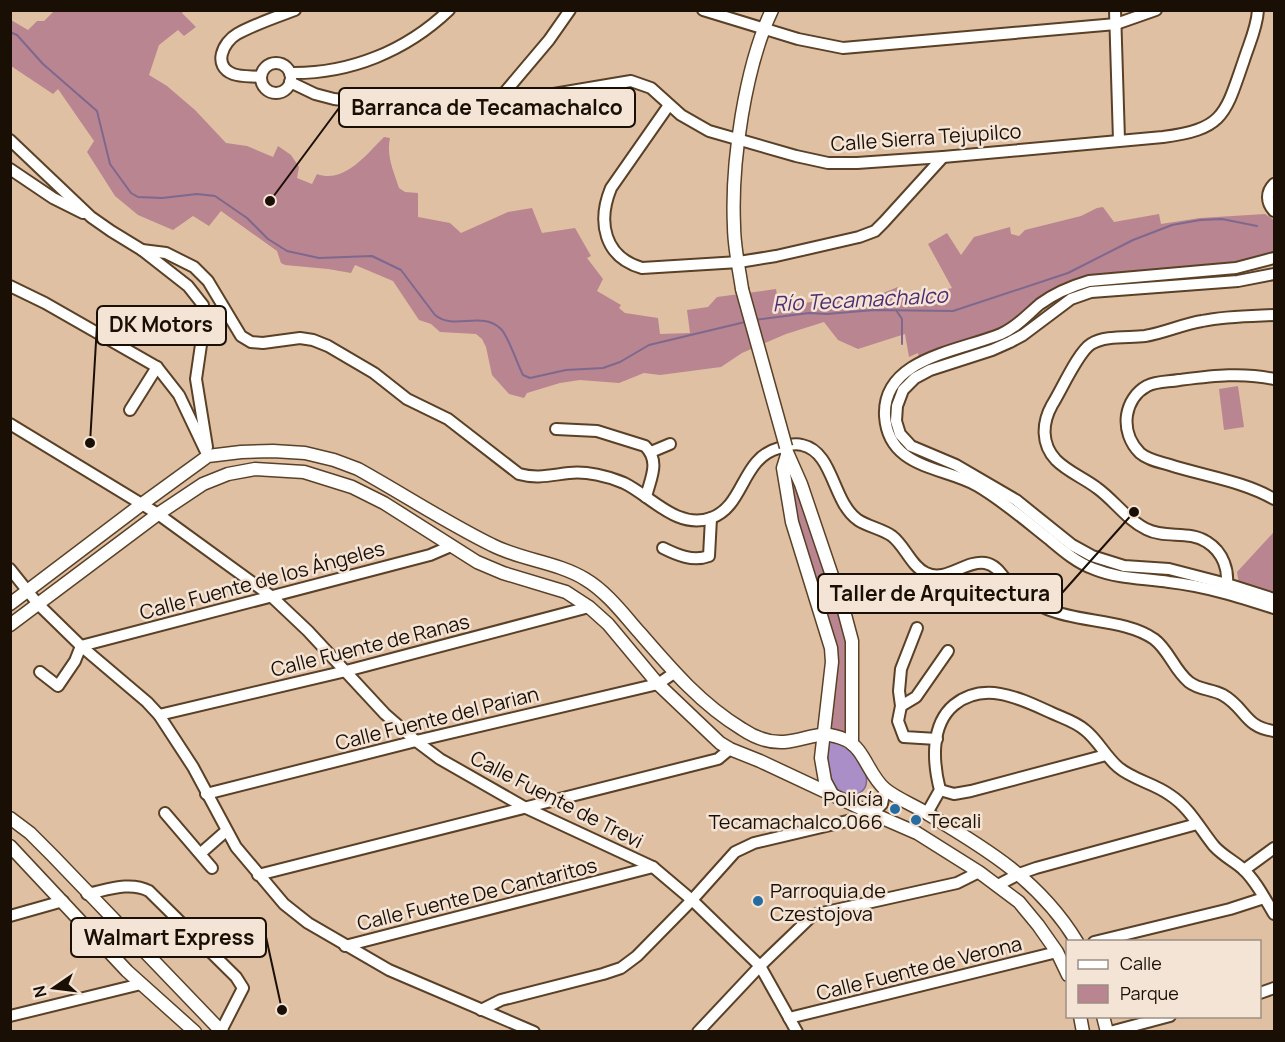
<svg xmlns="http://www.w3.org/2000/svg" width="1285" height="1042" viewBox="0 0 1285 1042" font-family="Manrope,sans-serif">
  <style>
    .green { fill: #b98590 }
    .water { fill: #a98ec8; stroke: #7e688e; stroke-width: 1.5 }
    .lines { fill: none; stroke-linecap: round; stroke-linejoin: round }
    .stream { stroke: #7e688e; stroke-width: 2 }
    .minor-casing { stroke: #5a4026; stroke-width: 14 }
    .major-casing { stroke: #5a4026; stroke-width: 15 }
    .minor { stroke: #fff; stroke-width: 10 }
    .major { stroke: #fff; stroke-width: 12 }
    .major-bridge-casing { stroke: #5a4026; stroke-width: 15; stroke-linecap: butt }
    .major-bridge { stroke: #fff; stroke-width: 12 }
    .poi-dot { fill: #266ca1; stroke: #f4e4d5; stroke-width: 2 }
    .labels { text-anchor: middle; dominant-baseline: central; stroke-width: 5; stroke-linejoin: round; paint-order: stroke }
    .street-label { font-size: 20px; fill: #1a0f05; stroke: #f4e4d5 }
    .poi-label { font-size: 20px; fill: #1a0f05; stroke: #f4e4d5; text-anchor: start }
    .water-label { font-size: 21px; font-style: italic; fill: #4f2b70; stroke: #f4e4d5 }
    .leader { fill: none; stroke: #1a0f05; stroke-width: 2 }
    .callout-dot { fill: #1a0f05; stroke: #f4e4d5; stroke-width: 2 }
    .callout { fill: #f4e4d5; stroke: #1a0f05; stroke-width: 2 }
    .callout-label { font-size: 21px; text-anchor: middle; font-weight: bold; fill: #1a0f05 }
  </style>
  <rect width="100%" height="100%" fill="#e0c0a3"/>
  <g class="green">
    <path d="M54 11H184L182 13 196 27 184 36 178 30 159 45 149 75 167 86 195 110 226 143 247 146 273 157 278 146 291 155 299 167 297 178 312 184 317 174C344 184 366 155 384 137L390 138C386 156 394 172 399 188L405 192 418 193V217L450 223 461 233 508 212 532 208 542 233 575 228 591 256 587 258 603 279 597 291 621 305 619 308 625 313 658 318 660 334 690 333 687 310 708 307 717 297 776 289 779 306 851 297 868 299 898 287 914 297 952 288 928 244 947 233 961 255 974 237 1010 227 1011 234 1019 236 1025 230 1081 216 1097 208 1103 207 1114 222 1159 214 1161 224 1200 218 1265 214 1274 220V256L1258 261 1088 278 1005 329 919 359 918 353 909 357 905 334 858 349 838 340 824 322 786 334 742 353 721 367 660 375 644 373 619 383 580 380 560 383 527 393 524 398 509 394 492 375 486 347 482 339 476 334 440 332 431 324 419 320 393 281 355 265 351 273 328 269 285 265 281 263 277 251 221 211 209 226 193 216 173 230 138 215 115 196 87 152 94 141 58 89 53 94 11 66V20L28 30 37 21H44Z"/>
    <path d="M1238 386 1244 427 1224 430 1219 389Z"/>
    <path d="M794 472 850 643 852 741 827 732 833 663 811 585 787 476Z"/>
    <path d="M1273 533 1274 534V596L1239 584 1237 572Z"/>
  </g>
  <path class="water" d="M827 735 853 745C862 763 882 795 845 796 826 785 827 754 827 735Z"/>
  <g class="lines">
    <g class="stream">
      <path d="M10 32 17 35 43 64 97 111 110 164 131 193 138 197 162 198 197 194 215 196 247 218 268 239 287 251 319 258 372 256 401 270 435 315C454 331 482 310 501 329 509 337 517 364 523 375L530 378 566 370 603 368 620 362 649 345 745 322"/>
      <path d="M896 310 902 319V344"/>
      <path d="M754 320 809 313 827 314 874 310 953 311 1068 273 1133 240 1172 225 1200 220 1222 219 1257 226"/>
    </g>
    <defs>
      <g id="minor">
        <path d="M703 10 798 39 843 48 1116 24 1156 10"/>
        <path d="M1115 10 1119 140"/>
        <circle cx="276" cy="78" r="15"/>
        <path d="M290 73C350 74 406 51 449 10"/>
        <path d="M261 77C252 76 241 77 233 74 212 66 223 42 237 34 255 24 276 17 295 10"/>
        <path d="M290 82 315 94 334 99 427 110 464 109 631 81 651 88 681 115 709 131 796 156 828 163H857L943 157 1163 137C1224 129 1225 115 1244 60 1249 44 1257 28 1258 10"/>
        <path d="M495 104 549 40 570 10"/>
        <path d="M669 105 611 188C597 222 604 257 642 268L739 262 776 256 859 237 875 231 884 222 943 157"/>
        <path d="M10 140 91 217 111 231 142 250 166 253 194 267 208 281 241 336 251 342 263 343 300 338 313 340 328 346 374 373 407 399 448 419 519 474C537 479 551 475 569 473 586 471 608 476 624 483 651 496 677 530 711 518 745 506 741 458 779 448 787 445 794 443 802 445 834 452 832 502 858 520 869 527 882 529 892 536 905 546 911 566 926 573 946 583 965 560 985 563 998 565 1003 578 1012 587 1022 597 1034 604 1047 609 1080 623 1125 619 1154 639 1169 650 1174 670 1189 682 1199 690 1212 689 1223 695 1246 708 1244 727 1274 731"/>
        <path d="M10 169 53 198 83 213"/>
        <path d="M1274 184C1266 192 1266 202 1274 211"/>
        <path d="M142 250 188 286 203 305 204 324 196 379 207 447"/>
        <path d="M1274 258 1236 268 1089 281C1072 286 1055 293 1040 304 1027 315 1017 327 1001 334 960 351 882 358 885 416 886 432 893 446 905 455 925 470 954 473 976 485 1002 500 1025 520 1049 539 1062 550 1077 563 1094 569 1119 579 1143 578 1169 582 1205 586 1240 597 1274 608"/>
        <path d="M1274 274 1238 281 1091 292 1071 299 1023 335 1010 342 992 350 930 370 915 378 903 390 897 406 896 421 900 434 911 446 956 465 1016 500 1072 545 1092 556 1124 566 1169 569 1227 584 1274 599"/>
        <path d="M10 286 45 303 157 367 179 395 208 456"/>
        <path d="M1274 379C1242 372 1212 376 1179 380 1168 382 1157 381 1147 386 1136 392 1129 403 1127 415 1125 429 1130 443 1140 453 1148 460 1160 462 1170 465 1204 476 1243 481 1274 499"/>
        <path d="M130 410 157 367"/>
        <path d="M10 424 158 514 271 596 308 631 385 714 416 741 440 759 526 808 653 867 692 900 760 966 797 1032"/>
        <path d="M556 429 597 431 645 446C661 462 650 479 646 497"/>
        <path d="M651 452 670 444"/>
        <path d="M663 548C677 555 693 562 709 556L711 518"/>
        <path d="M10 569 38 604 81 646 147 702 159 715 193 767 236 847 284 904 308 923 389 970 534 1032"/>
        <path d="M1226 589C1230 571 1223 552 1207 542 1189 530 1165 539 1146 529 1127 520 1114 500 1097 488 1084 478 1068 472 1056 460 1041 444 1042 423 1052 405 1061 391 1078 352 1091 344 1105 335 1129 338 1145 336 1164 333 1183 324 1202 321 1226 316 1250 316 1274 315"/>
        <path d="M917 628 901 669 899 691 901 706 898 721 904 737 937 739"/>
        <path d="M40 672 58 686 75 661 81 646 430 555 451 546"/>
        <path d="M901 706 916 697 948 651"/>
        <path d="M159 715 346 671 589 607"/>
        <path d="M940 790 954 794 971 791 1106 755"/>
        <path d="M206 794 416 741 658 684 674 673"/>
        <path d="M165 813 212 868"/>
        <path d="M927 813 940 790C933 763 930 725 954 705 985 680 1021 699 1052 713 1063 718 1076 722 1085 730 1098 740 1105 756 1118 767 1133 780 1154 783 1170 795 1190 808 1200 829 1214 846 1223 856 1234 861 1243 869 1256 881 1265 899 1274 914"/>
        <path d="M201 853 226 831"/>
        <path d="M1244 870 1274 848"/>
        <path d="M258 875 718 759 730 749"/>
        <path d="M998 885 1019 874 1036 868 1197 824"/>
        <path d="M87 894C107 890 130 881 149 891L236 977 243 988 221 1031"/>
        <path d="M10 916 63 901"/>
        <path d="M1094 942 1230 909 1264 898"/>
        <path d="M345 946 653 867"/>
        <path d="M1260 993 1274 988"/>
        <path d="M481 1010 501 1000 603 974 621 968 637 956 692 900 735 852 754 843 860 818 877 809 882 804 885 789"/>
        <path d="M10 1016 141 984"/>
        <path d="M789 1018 1057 952"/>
        <path d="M698 1032 760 966 813 915 957 883 979 872"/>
        <path d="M1110 1032 1170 1016"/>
      </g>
      <g id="major">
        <path d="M742 289C739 268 734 247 734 226 731 163 745 67 772 10"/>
        <path d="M786 450 801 484 844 611 852 641V744"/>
        <path d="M787 455 783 468 792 522 831 648 832 662 821 758 825 781 832 794"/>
        <path d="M10 604 142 504 208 456 241 452 273 451 305 453 334 460 358 469C403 494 447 523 492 545 521 560 557 562 585 579 607 592 624 615 640 633 671 669 701 704 742 729 754 737 769 743 784 742 809 740 820 728 846 740 864 748 869 776 885 789 897 799 914 805 928 814 987 849 1040 881 1077 942"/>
        <path d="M10 625 158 514 203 484 228 474 255 469 304 472 352 487 384 503 477 562 503 573 566 592 589 607 608 624 658 684 720 743 730 749 760 761 871 813 917 833 979 872 1019 902 1038 925 1057 952 1068 975"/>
        <path d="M10 818 30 833 53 856 222 1032"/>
        <path d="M10 846 127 971 195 1032"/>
        <path d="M1080 1016 1083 1032"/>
        <path d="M1103 1016 1107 1032"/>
      </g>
    </defs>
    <use href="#minor" class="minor-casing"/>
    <use href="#major" class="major-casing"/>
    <use href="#minor" class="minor"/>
    <use href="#major" class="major"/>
    <defs>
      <path id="major-bridge" d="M742 289 786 447"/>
    </defs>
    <use href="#major-bridge" class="major-bridge-casing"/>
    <use href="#major-bridge" class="major-bridge"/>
  </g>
  <g class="poi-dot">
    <circle cx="895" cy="809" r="6"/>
    <circle cx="916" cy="820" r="6"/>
    <circle cx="758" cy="901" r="6"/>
  </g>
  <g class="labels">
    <g class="street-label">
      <text transform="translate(926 137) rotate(-4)">Calle Sierra Tejupilco</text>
      <text transform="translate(262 580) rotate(-15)">Calle Fuente de los Ángeles</text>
      <text transform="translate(370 645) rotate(-14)">Calle Fuente de Ranas</text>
      <text transform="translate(437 718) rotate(-14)">Calle Fuente del Parian</text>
      <text transform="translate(557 799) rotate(27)">Calle Fuente de Trevi</text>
      <text transform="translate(477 894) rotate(-14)">Calle Fuente De Cantaritos</text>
      <text transform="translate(919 968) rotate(-14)">Calle Fuente de Verona</text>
    </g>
    <g class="poi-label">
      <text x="883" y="798" text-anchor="end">Policía<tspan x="883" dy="23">Tecamachalco 066</tspan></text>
      <text x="928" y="820">Tecali</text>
      <text x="770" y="890">Parroquia de<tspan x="770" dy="23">Czestojova</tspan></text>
    </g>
    <g class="water-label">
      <text transform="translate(860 299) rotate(-3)">Río Tecamachalco</text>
    </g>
  </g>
  <path class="leader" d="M270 201L339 108M90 443L97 325M1134 512L1062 593M282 1010L266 937"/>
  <g class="callout-dot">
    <circle cx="270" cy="201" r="6"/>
    <circle cx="90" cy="443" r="6"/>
    <circle cx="1134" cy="512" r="6"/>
    <circle cx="282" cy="1010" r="6"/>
  </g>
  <g class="callout">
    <rect x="339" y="88" width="296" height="39" rx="6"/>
    <rect x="97" y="306" width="129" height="39" rx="6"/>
    <rect x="818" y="574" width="244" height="39" rx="6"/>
    <rect x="71" y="918" width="195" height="39" rx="6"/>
  </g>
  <g class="callout-label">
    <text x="487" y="115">Barranca de Tecamachalco</text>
    <text x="161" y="332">DK Motors</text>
    <text x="940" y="601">Taller de Arquitectura</text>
    <text x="169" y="945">Walmart Express</text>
  </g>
  <rect width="1285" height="1042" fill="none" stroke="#1a0f05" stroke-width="24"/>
  <rect x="1066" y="940" width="195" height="78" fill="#f4e4d5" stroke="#9d8f82" stroke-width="1.5"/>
  <rect x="1078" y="960" width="30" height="9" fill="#ffffff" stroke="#9d8f82" stroke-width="1.5"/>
  <text x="1120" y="970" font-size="18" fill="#1a0f05">Calle</text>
  <rect x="1078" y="985" width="30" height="18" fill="#b98590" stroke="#9d8f82" stroke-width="1.5"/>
  <text x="1120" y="1000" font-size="18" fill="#1a0f05">Parque</text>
  <g transform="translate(54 988) rotate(256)" stroke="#f4e4d5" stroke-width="4.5" paint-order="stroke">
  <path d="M0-4.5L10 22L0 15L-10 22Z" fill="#1a0f05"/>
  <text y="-9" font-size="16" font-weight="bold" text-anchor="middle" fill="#1a0f05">N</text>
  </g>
</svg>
